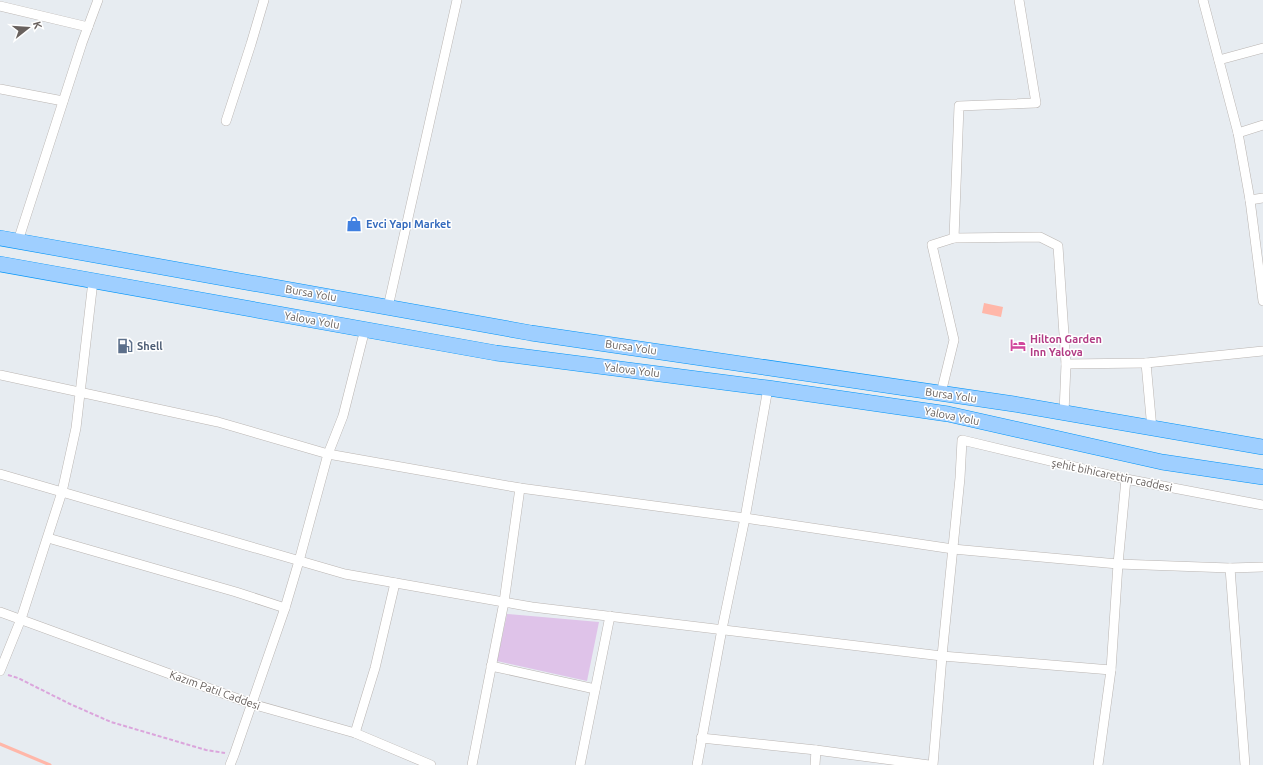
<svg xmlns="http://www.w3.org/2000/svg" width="1263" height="765" viewBox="0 0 1263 765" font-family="Ubuntu,sans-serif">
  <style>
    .green { fill: #dfc3e9 }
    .water { fill: #ffb7a9 }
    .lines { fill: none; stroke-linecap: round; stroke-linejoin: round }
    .stream { stroke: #ffb7a9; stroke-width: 3 }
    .minor-casing { stroke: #bab5b2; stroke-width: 10 }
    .trunk-casing { stroke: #0094f8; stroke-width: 16 }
    .path { stroke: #dba5dc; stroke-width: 2; stroke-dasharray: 4 2; stroke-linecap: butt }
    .minor { stroke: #fff; stroke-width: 9 }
    .trunk { stroke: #9fcfff; stroke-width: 15 }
    .labels { text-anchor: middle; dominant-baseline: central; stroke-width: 3; stroke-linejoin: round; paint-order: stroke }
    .shop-label { font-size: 11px; font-weight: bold; fill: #366cbe; stroke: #fff; text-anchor: start }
    .street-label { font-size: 11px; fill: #68615e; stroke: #fff }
    .hotel-label { font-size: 11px; font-weight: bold; fill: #b23c85; stroke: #fff; text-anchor: start }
    .service-label { font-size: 11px; font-weight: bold; fill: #4e5e75; stroke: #fff; text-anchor: start }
  </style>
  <rect width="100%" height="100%" fill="#e7ecf1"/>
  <path class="green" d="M507 614 599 622 587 681 497 661Z"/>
  <path class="water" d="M984 303 1003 307 1001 317 982 313Z"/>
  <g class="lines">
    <path class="stream" d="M0 744 50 765"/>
    <defs>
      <g id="minor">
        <path d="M1203 0 1238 133 1250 200 1263 301"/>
        <path d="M0 6 88 27"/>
        <path d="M1219 60 1263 48"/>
        <path d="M0 89 63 101"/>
        <path d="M226 121 251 44 264 0"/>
        <path d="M1238 133 1263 125"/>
        <path d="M1250 200 1263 198"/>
        <path d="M954 238 1040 237 1058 246 1066 364 1064 413"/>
        <path d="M18 241 82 43 98 0"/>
        <path d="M388 307 457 0"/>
        <path d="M1066 364 1146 363"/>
        <path d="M0 375 218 422 328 454 520 488 745 518 953 549 1118 564 1230 568 1263 567"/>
        <path d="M941 393 954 340 932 245 954 238 959 106 1036 103 1019 0"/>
        <path d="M1152 429 1146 363 1263 351"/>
        <path d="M0 474 345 574 532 607 942 656 1111 670"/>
        <path d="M48 538 236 592 285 608"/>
        <path d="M1230 568 1245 765"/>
        <path d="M0 612 252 704 355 733 431 765"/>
        <path d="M491 666 595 689"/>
        <path d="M0 671 21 619 62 492 76 428 93 281"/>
        <path d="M355 733 375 668 395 583"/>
        <path d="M701 738 816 750 929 765"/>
        <path d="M230 765 234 755 285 608 299 561 328 454 343 416 365 329"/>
        <path d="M472 765 504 602 520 488"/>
        <path d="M580 765 610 616"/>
        <path d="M697 765 722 629 745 518 768 388"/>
        <path d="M815 765 816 750"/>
        <path d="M933 765 942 656 960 478 962 440 1126 479 1263 505"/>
        <path d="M1098 765 1111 670 1118 564 1126 479"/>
      </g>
      <g id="trunk">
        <path d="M0 238 531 333 1014 404 1263 447"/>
        <path d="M0 264 496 353 768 388 948 414 1162 462 1263 477"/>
      </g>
    </defs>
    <use href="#minor" class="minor-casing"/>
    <use href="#trunk" class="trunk-casing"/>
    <path class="path" d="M8 675 18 678 70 704 111 722 206 750 225 753"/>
    <use href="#minor" class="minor"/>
    <use href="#trunk" class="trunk"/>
  </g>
  <defs>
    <symbol id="shop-bare" viewBox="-9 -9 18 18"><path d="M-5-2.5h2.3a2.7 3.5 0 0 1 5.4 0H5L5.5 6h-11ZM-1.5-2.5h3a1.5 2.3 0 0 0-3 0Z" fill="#3f7fe0" stroke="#fff" stroke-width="2.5" paint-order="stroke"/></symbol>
    <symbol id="hotel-bare" viewBox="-9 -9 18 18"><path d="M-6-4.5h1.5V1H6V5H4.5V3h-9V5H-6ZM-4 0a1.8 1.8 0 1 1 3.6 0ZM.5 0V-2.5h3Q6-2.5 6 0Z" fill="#d1479c" stroke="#fff" stroke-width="2.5" paint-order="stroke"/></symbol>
    <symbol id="fuel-bare" viewBox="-9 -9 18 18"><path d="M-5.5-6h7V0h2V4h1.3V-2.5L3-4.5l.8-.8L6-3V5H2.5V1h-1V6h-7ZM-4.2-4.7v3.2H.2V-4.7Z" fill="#5c6f8a" stroke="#fff" stroke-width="2.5" paint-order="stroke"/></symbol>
  </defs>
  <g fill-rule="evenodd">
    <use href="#shop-bare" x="343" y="213" width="22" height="22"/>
    <use href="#hotel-bare" x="1007" y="334" width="22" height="22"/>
    <use href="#fuel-bare" x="114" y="335" width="22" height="22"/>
  </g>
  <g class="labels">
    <g class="shop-label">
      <text x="366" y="224">Evci Yapı Market</text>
    </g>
    <g class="street-label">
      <text transform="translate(311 293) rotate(10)">Bursa Yolu</text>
      <text transform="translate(312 320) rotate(10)">Yalova Yolu</text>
      <text transform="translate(631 347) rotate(8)">Bursa Yolu</text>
      <text transform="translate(632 370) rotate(7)">Yalova Yolu</text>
      <text transform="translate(951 395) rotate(8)">Bursa Yolu</text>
      <text transform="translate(952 416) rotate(11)">Yalova Yolu</text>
      <text transform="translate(1112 475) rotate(12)">şehit bihicarettin caddesi</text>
      <text transform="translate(215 690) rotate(20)">Kazım Patıl Caddesi</text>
    </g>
    <g class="hotel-label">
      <text x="1030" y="339">Hilton Garden<tspan x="1030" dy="13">Inn Yalova</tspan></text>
    </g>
    <g class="service-label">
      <text x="137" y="346">Shell</text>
    </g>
  </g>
  <g transform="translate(28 28) rotate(73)" stroke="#ffffff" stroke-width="3" paint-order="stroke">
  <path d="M0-3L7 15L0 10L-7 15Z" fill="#68615e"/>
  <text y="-6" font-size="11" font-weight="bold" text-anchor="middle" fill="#68615e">K</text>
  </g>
</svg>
